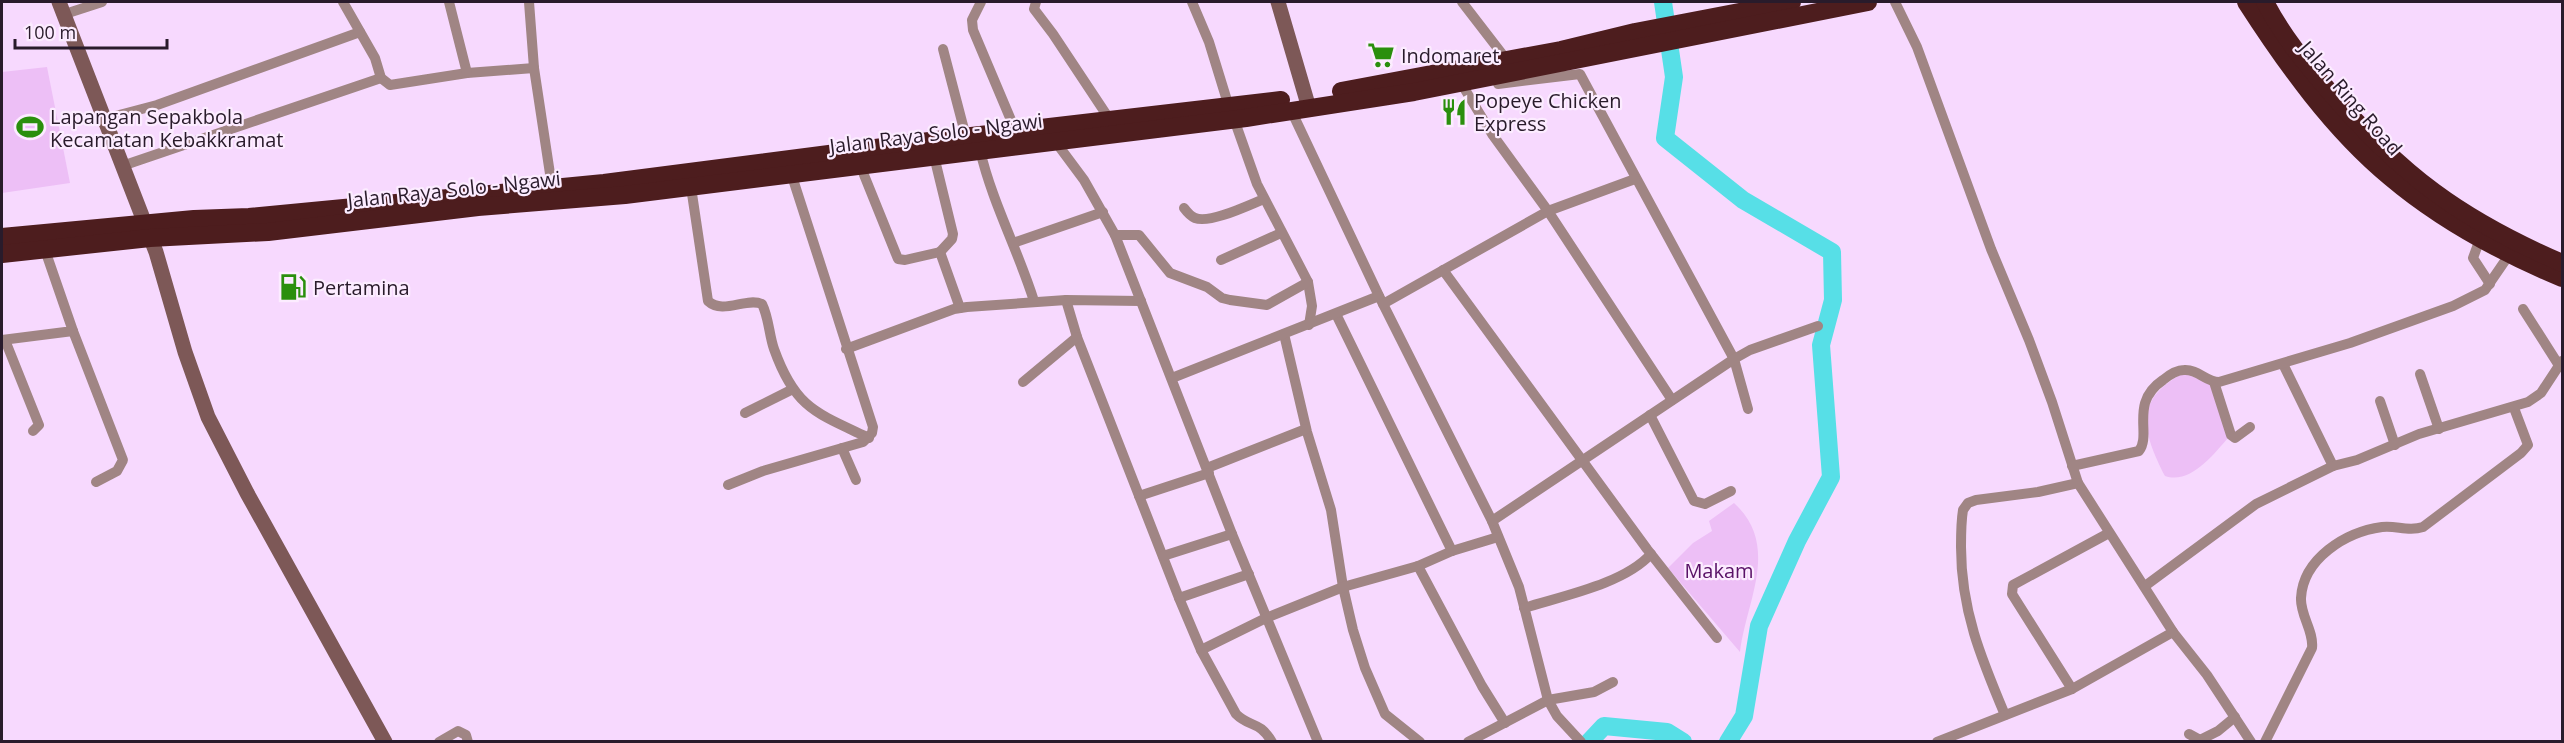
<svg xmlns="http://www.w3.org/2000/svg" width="2564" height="743" viewBox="0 0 2564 743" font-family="'Open Sans',sans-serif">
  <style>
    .green { fill: #edbff6 }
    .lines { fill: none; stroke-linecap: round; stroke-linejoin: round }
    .river { stroke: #57dfe7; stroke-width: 18 }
    .street { stroke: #a08584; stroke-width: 10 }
    .secondary { stroke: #7d5857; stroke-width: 15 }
    .highway { stroke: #4d1d1e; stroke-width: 18 }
    .labels { text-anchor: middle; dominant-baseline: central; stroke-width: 4.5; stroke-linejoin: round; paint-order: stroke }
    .poi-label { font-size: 20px; fill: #291b2b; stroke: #fcecff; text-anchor: start }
    .street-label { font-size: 20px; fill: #291b2b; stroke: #fcecff }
    .park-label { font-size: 20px; fill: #591167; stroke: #fcecff }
  </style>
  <rect width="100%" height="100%" fill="#f7d9fe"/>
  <g class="green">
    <path d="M47 67 70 183 2 193V72Z"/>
    <path d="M2184 373 2210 384 2228 438C2214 454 2190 485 2165 476 2143 432 2132 400 2184 373Z"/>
    <path d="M1734 503C1781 546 1746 601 1740 652L1668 568 1693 543 1712 531 1709 521Z"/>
  </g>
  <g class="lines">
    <g class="river">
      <path d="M1663 2 1674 77 1665 138 1743 200 1832 252 1833 300 1821 345 1831 477 1797 541 1759 626 1744 716 1728 742"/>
      <path d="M1589 742 1604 726 1667 732 1683 742"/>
    </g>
    <g class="street">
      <path d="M343 2 375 58 381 78 390 85 467 73 534 68"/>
      <path d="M449 2 467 73"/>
      <path d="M529 2 534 68 552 187"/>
      <path d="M981 2 972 20 973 30 1016 132"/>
      <path d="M1036 2 1034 9 1053 34 1110 120"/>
      <path d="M1192 2 1209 42 1229 107"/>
      <path d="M1462 2 1506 59"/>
      <path d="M1895 2 1917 47 1991 249 2029 340 2052 402 2078 483 2173 632 2207 675 2251 742"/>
      <path d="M65 14 102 2"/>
      <path d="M943 49 966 137"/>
      <path d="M1461 83 1492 134 1548 211 1672 400"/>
      <path d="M1498 84 1580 74 1734 359 1748 409"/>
      <path d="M1290 108 1379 296 1492 521 1519 587 1548 700 1557 716 1581 742"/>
      <path d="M104 119 157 105 360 32"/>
      <path d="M1234 119 1257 184 1308 282 1312 306 1309 325"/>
      <path d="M1055 141 1084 180 1115 235 1232 534 1318 742"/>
      <path d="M980 150C992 202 1018 250 1034 301"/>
      <path d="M934 156 953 234 952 239 940 252"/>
      <path d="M860 165 898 259 905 260 940 252 960 308"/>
      <path d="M122 166 381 78"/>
      <path d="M691 187 708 301C723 315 746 297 762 304 769 318 769 335 774 349 795 408 816 413 869 438"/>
      <path d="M1184 208C1187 212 1190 216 1195 218 1210 224 1249 205 1264 199"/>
      <path d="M1115 235H1139L1170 273 1207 287 1222 298 1230 300 1267 305 1308 282"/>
      <path d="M2480 239 2473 258 2490 284"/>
      <path d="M1013 243 1103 212"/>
      <path d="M1221 260 1281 233"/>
      <path d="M1443 270 1647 549 1717 638"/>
      <path d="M1066 300 1077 337 1179 598 1201 650 1236 714C1250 728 1259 720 1272 742"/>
      <path d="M1383 304 1548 211 1635 179"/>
      <path d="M2523 309 2560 367"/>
      <path d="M1336 314 1452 551"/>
      <path d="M73 331 123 460 117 471 96 482"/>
      <path d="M1284 334 1307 432 1331 510 1343 587 1353 630 1365 668 1385 714 1420 742"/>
      <path d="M2 340 73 331 45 250"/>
      <path d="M5 340 39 425 33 431"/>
      <path d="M846 349 954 309 967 307 1066 300 1141 301"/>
      <path d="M2283 364 2333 466"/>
      <path d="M2420 374 2439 429"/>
      <path d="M1172 378 1379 296"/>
      <path d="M1023 382 1077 337"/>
      <path d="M2214 382 2231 435 2235 438 2250 427"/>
      <path d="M2380 401 2395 445"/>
      <path d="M745 413 793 389"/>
      <path d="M1650 415 1694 501 1705 504 1731 491"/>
      <path d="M842 448 856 480"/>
      <path d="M2072 466 2139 451C2152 434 2129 403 2163 380 2169 375 2176 370 2184 370 2198 369 2206 382 2219 382L2350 343 2453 306 2485 290 2509 255"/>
      <path d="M1207 468 1306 429"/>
      <path d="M728 485 763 471 863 442 872 433 873 427 791 173"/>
      <path d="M1139 496 1209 473"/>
      <path d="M1492 521 1734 359 1750 350 1818 326"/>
      <path d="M1163 556 1232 534"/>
      <path d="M1418 566 1482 686 1505 723"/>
      <path d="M2145 586 2256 504 2333 466 2357 460 2419 434 2528 402 2541 393 2562 361"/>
      <path d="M1179 598 1249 574"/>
      <path d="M1524 608C1562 596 1624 584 1651 554"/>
      <path d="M1201 650 1266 618 1343 587 1418 566 1452 551 1498 537"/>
      <path d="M2072 689 2012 594 2013 585 2109 533"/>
      <path d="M2005 715C1981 658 1961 610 1961 547 1961 534 1961 522 1963 510L1968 503 1976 500 2038 492 2078 483"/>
      <path d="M2189 734 2200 740 2218 731 2235 717"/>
      <path d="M439 742 458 731 466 735 468 742"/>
      <path d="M1468 742 1548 700 1594 692 1613 682"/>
      <path d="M1937 742 2072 689 2173 632"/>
      <path d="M2265 742 2312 648C2314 631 2300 615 2301 598 2303 559 2345 532 2382 527 2396 525 2408 532 2423 527L2521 453 2528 445 2514 408"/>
    </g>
    <g class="secondary">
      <path d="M59 2 156 252 185 352 208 417 247 493 385 742"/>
      <path d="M1278 2 1309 108"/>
    </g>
    <g class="highway">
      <path d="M2246 2C2286 64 2333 130 2390 177 2442 221 2500 252 2562 278"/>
      <path d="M2265 2C2282 35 2305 63 2329 91 2401 175 2460 219 2562 263"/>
      <path d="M1341 91 1561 50 1635 32 1792 2"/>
      <path d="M2 237 194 219 249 217 604 183 937 140 1281 100"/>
      <path d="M2 254 150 238 268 232 478 207 625 195 1246 118 1414 92 1868 2"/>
    </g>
  </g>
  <defs>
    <symbol id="supermarket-bare" viewBox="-9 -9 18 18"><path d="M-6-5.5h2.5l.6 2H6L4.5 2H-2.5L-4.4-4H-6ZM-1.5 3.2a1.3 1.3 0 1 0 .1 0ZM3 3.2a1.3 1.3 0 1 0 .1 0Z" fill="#2a8f0d" stroke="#fcecff" stroke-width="2.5" paint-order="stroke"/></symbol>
    <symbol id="restaurant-bare" viewBox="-9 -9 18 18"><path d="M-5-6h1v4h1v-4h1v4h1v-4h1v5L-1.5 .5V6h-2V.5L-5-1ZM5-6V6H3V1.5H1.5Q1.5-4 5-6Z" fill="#2a8f0d" stroke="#fcecff" stroke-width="2.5" paint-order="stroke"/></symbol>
    <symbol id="stadium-bare" viewBox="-9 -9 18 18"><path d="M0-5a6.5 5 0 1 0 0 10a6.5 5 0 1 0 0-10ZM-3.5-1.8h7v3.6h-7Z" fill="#2a8f0d" stroke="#fcecff" stroke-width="2.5" paint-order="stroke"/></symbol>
    <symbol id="fuel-bare" viewBox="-9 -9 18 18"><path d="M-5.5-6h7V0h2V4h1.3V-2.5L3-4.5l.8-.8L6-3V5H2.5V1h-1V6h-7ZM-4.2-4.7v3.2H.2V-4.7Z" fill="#2a8f0d" stroke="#fcecff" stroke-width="2.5" paint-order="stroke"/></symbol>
  </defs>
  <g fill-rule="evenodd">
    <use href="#supermarket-bare" x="1362" y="36" width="38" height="38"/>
    <use href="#restaurant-bare" x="1435" y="93" width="38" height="38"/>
    <use href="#stadium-bare" x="11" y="108" width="38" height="38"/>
    <use href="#fuel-bare" x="274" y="268" width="38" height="38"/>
  </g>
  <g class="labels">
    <g class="poi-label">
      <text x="1401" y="55">Indomaret</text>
      <text x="1474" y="100">Popeye Chicken<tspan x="1474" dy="23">Express</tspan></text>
      <text x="50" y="116">Lapangan Sepakbola<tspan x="50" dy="23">Kecamatan Kebakkramat</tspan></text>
      <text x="313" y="287">Pertamina</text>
    </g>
    <g class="street-label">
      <text transform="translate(2351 98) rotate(49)">Jalan Ring Road</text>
      <text transform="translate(936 133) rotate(-7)">Jalan Raya Solo - Ngawi</text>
      <text transform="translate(454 189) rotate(-6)">Jalan Raya Solo - Ngawi</text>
    </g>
    <g class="park-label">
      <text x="1719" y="570">Makam</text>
    </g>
  </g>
  <rect width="2564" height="743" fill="none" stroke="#291b2b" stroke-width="6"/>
  <path d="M15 39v9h152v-9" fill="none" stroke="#291b2b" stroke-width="3"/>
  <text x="24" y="39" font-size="18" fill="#291b2b" stroke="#fcecff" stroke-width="4.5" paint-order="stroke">100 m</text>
</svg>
